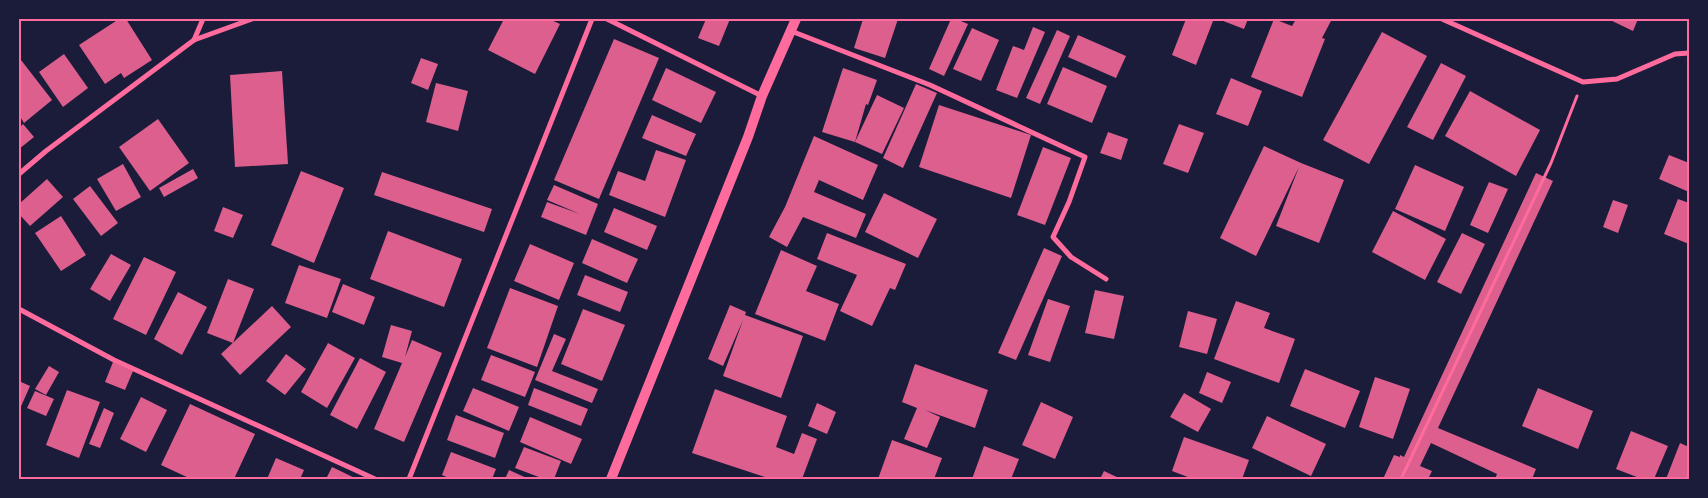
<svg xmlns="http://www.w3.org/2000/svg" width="1708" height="498" viewBox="0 0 1708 498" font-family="Jost,sans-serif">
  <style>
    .building { fill: #dd5f8e }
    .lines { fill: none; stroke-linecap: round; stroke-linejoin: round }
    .path { stroke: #ff6b9d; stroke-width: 3 }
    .minor { stroke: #ff6b9d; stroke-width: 5 }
    .secondary { stroke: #ff6b9d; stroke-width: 10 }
    .neatline { fill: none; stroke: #ff6b9d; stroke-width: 2 }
  </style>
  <rect width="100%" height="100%" fill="#1b1b3a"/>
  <g class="building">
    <path d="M119 19H126L152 60 124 78 121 73 105 84 79 45Z"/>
    <path d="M504 19H549L560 24 535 74 488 50Z"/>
    <path d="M706 19H730L719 46 698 38Z"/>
    <path d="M863 19H898L885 58 854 48Z"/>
    <path d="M951 19H956L968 24 944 76 929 69Z"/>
    <path d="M1186 19H1208L1213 21 1196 65 1172 55Z"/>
    <path d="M1218 19H1248L1244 29Z"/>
    <path d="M1274 19 1292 26 1296 19H1332L1322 38 1325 39 1302 97 1251 77Z"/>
    <path d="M1608 19H1638L1633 31Z"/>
    <path d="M1033 27 1045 32 1017 98 996 90 1013 46 1024 50Z"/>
    <path d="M972 28 999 40 981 81 953 69Z"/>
    <path d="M1057 30 1070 36 1040 104 1026 98Z"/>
    <path d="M1382 32 1427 56 1369 164 1323 140Z"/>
    <path d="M1078 35 1126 56 1116 78 1068 57Z"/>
    <path d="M614 39 659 58 599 199 554 180Z"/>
    <path d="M64 54 88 88 63 107 39 72Z"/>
    <path d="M421 58 438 64 428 90 411 83Z"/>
    <path d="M21 60 52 100 24 123 19 115V61Z"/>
    <path d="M1441 63 1466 76 1433 140 1407 127Z"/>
    <path d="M1063 67 1107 86 1092 123 1047 104Z"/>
    <path d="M666 68 716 92 701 123 652 100Z"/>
    <path d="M843 68 877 80 868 105 866 104 855 142 822 132Z"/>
    <path d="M282 71 288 164 235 167 230 75Z"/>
    <path d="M1231 78 1262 91 1248 126 1216 114Z"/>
    <path d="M436 83 468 91 458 131 426 122Z"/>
    <path d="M916 84 937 93 903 168 883 158Z"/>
    <path d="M1470 91 1540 130 1516 176 1445 136Z"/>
    <path d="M877 95 904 108 882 154 855 142Z"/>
    <path d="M939 105 1031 135 1011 198 919 167Z"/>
    <path d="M652 115 696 134 686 156 642 138Z"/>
    <path d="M158 119 189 163 150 191 119 147Z"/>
    <path d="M23 124 34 137 19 149V132L20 131 19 128Z"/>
    <path d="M1179 124 1204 133 1188 173 1163 164Z"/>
    <path d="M1108 132 1128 139 1121 160 1100 153Z"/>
    <path d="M814 136 878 165 863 200 819 180 814 192 866 214 856 238 803 217 787 247 769 237 785 207Z"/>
    <path d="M1264 146 1301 163 1344 180 1319 243 1276 226 1299 167 1256 256 1220 238Z"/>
    <path d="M1043 147 1071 158 1045 225 1017 215Z"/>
    <path d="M656 150 686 160 665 217 609 195 618 171 645 181Z"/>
    <path d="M1669 155 1689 163V192L1659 179Z"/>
    <path d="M123 164 141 197 116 211 97 179Z"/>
    <path d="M1415 165 1464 187 1445 231 1395 209Z"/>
    <path d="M193 169 198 178 164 197 159 188Z"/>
    <path d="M301 171 344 188 314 263 271 245Z"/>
    <path d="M382 172 492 209 484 232 374 195Z"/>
    <path d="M1536 173 1553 181 1438 428 1536 469 1532 479H1495L1497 474 1431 443 1420 466 1432 471 1428 479H1383L1394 455 1400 457V455L1404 457Z"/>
    <path d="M47 179 63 197 30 226 19 214V204Z"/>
    <path d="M1489 182 1508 189 1488 233 1470 225Z"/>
    <path d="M554 185 598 204 586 235 541 217 547 202 580 214 547 200Z"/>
    <path d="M90 186 118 223 101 236 73 199Z"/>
    <path d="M884 193 937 219 918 258 865 232Z"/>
    <path d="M1678 199 1689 203V244L1664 234Z"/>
    <path d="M1613 200 1628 205 1618 233 1603 227Z"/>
    <path d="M223 207 243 215 233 238 214 231Z"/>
    <path d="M614 208 657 226 647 250 604 232Z"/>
    <path d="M1393 211 1446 239 1425 280 1372 252Z"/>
    <path d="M61 216 86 255 61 271 35 233Z"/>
    <path d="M388 231 462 259 444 307 370 279Z"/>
    <path d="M827 233 906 264 895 290 890 288 872 326 840 311 857 275 817 259Z"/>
    <path d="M1462 233 1485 244 1461 294 1437 282Z"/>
    <path d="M592 239 638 259 627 283 582 263Z"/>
    <path d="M530 244 574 263 559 300 514 281Z"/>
    <path d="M1044 248 1062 256 1016 360 998 353Z"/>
    <path d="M781 250 817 266 806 291 839 304 825 341 755 314Z"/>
    <path d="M111 254 131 265 110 301 90 289Z"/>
    <path d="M144 257 176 272 146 335 113 319Z"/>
    <path d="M299 265 341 279 327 318 285 303Z"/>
    <path d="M585 275 628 292 620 312 577 295Z"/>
    <path d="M228 279 254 289 233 343 207 333Z"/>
    <path d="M343 284 375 297 364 325 332 312Z"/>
    <path d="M510 288 558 306 537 367 487 348Z"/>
    <path d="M1095 290 1124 296 1114 339 1085 333Z"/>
    <path d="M178 292 207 307 182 355 154 339Z"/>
    <path d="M1048 299 1070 306 1050 362 1028 355Z"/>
    <path d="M1236 301 1270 313 1264 328 1295 339 1279 383 1214 359Z"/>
    <path d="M730 305 746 312 745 315 803 336 781 398 723 376 743 320 723 366 708 359Z"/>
    <path d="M272 306 291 327 240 375 221 354Z"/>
    <path d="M583 309 625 325 602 381 561 364Z"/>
    <path d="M1188 311 1217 319 1207 354 1179 347Z"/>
    <path d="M391 325 412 331 405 357 412 340 442 353 404 442 374 429 402 363 382 357Z"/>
    <path d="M554 334 566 339 552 371 598 389 592 403 535 380Z"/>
    <path d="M328 343 355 358 327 408 301 392Z"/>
    <path d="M286 354 306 369 285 395 266 381Z"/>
    <path d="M491 355 535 372 525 397 481 380Z"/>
    <path d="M360 358 386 372 357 429 330 415Z"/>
    <path d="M113 362 133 371 125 390 105 382Z"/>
    <path d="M915 364 988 390 975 428 925 410 940 417 927 448 904 439 917 408 902 402Z"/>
    <path d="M49 366 59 372 46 395 35 389Z"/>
    <path d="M1305 369 1360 391 1345 428 1290 406Z"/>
    <path d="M1207 372 1231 382 1222 403 1199 393Z"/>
    <path d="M1375 377 1410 389 1393 439 1359 427Z"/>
    <path d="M19 381 30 386 19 411Z"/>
    <path d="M473 388 519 407 509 431 463 411Z"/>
    <path d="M534 388 588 409 581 426 528 405Z"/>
    <path d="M1538 388 1593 411 1578 449 1522 426Z"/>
    <path d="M715 389 787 416 776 447 794 454 802 433 817 439 802 479H771L692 453Z"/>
    <path d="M67 390 100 402 79 458 46 445Z"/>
    <path d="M35 391 54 399 46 416 27 408Z"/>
    <path d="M1184 393 1211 409 1198 432 1170 417Z"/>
    <path d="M141 397 167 410 146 452 120 439Z"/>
    <path d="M1041 402 1073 417 1055 459 1022 445Z"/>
    <path d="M817 403 836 412 827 434 808 426Z"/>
    <path d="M190 404 255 434 234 479H191L161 465Z"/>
    <path d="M104 408 114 413 100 448 89 444Z"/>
    <path d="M456 415 504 433 495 458 447 440Z"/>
    <path d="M1267 416 1326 444 1311 476 1252 448Z"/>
    <path d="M530 417 582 439 571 464 520 442Z"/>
    <path d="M1631 431 1668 446 1654 479H1642L1616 469Z"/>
    <path d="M1184 437 1249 460 1242 479H1193L1172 471Z"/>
    <path d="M892 440 942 458 934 479H878Z"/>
    <path d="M1680 443 1689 447V479H1666Z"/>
    <path d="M984 446 1019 459 1011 479H972Z"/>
    <path d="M524 447 561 461 554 479H544L515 468Z"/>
    <path d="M451 452 496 469 492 479H451L442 475Z"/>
    <path d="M276 458 304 470 300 479H267Z"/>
    <path d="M332 467 357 479H326Z"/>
    <path d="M509 470 529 479H505Z"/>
    <path d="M1104 471 1121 479H1100Z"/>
  </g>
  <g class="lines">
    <path class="path" d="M1401 479 1551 163 1577 96"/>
    <g class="minor">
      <path d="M607 19 762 96"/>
      <path d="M1442 19 1583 82 1617 79 1675 54 1689 53"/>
      <path d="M791 31 930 85 1085 157 1069 202 1053 237 1071 257 1106 279"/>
      <path d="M194 40 203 19"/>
      <path d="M19 174 46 151 194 40 252 19"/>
      <path d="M19 309 114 360 375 479"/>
      <path d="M409 479 592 19"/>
    </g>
    <path class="secondary" d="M611 479 748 137 762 96 796 19"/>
  </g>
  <rect width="1708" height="498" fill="none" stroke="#1b1b3a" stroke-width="40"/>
  <rect x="20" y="20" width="1668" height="458" class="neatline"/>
</svg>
